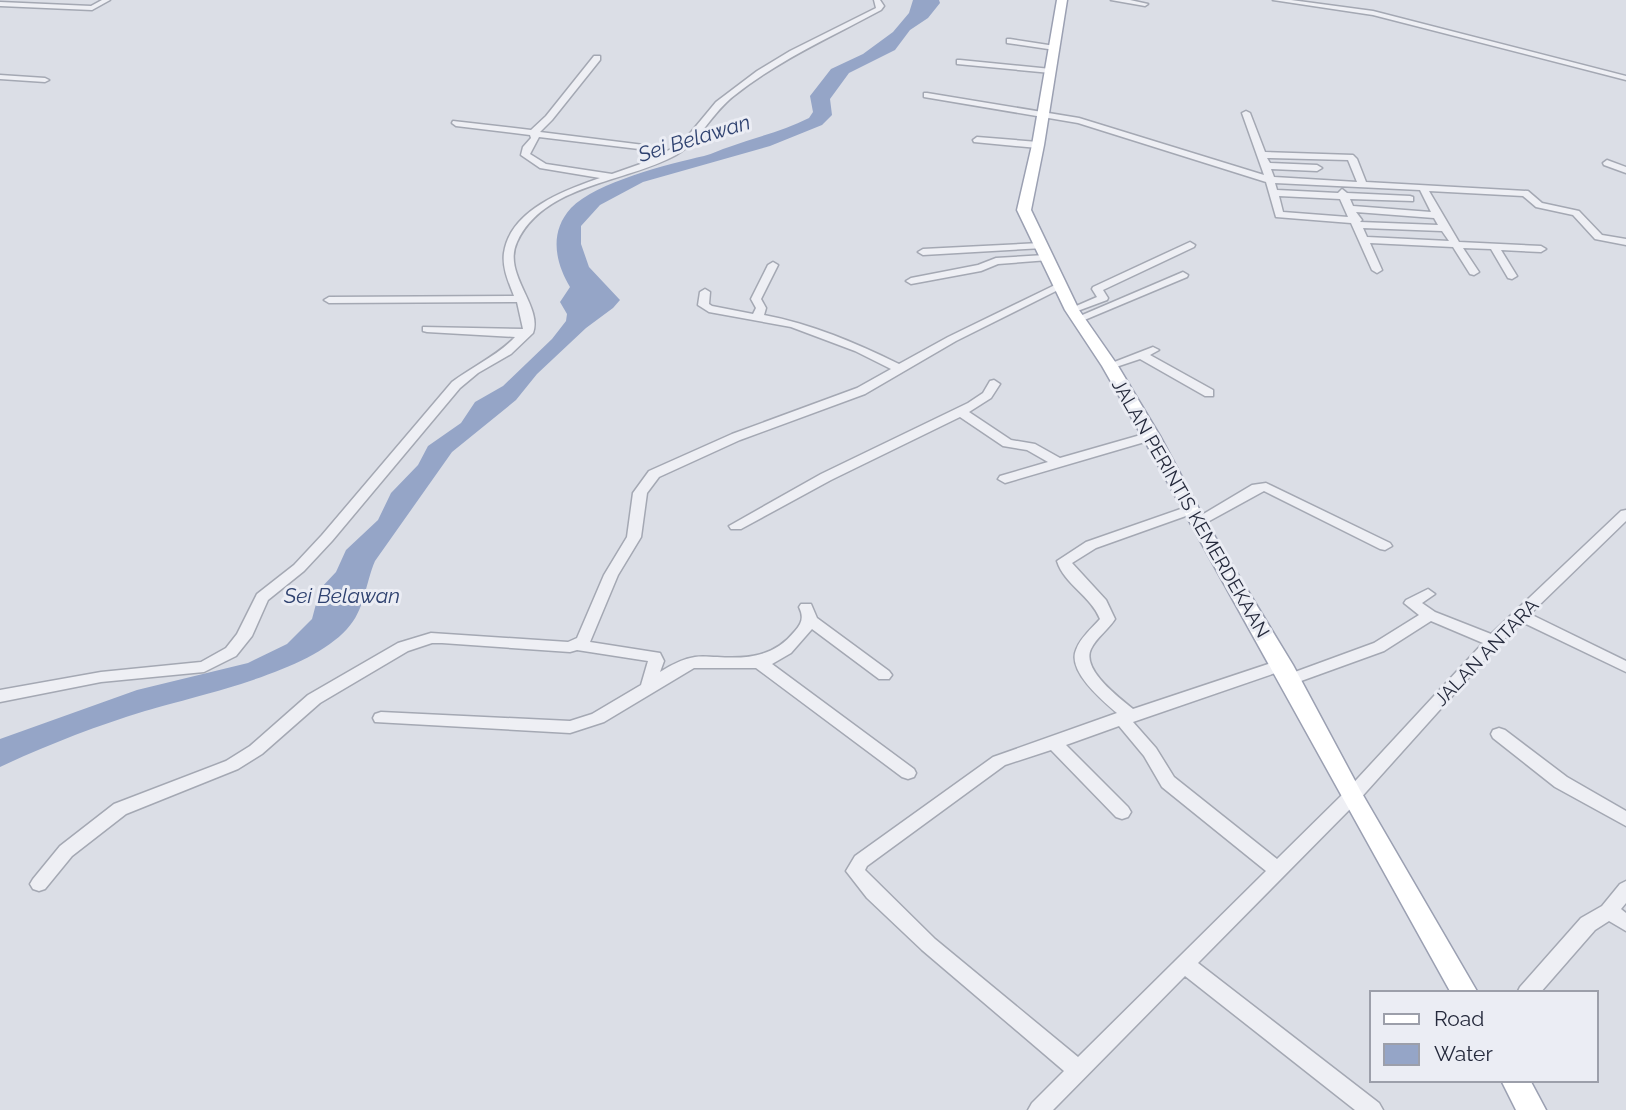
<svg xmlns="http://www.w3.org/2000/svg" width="1626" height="1110" viewBox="0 0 1626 1110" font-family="Raleway,sans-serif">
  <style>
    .water { fill: #95a5c7 }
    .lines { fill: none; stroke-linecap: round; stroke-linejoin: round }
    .minor-casing { stroke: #a4a8b3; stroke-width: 3 }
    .major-casing { stroke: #9ba0b2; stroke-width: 3 }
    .minor { fill: #eeeff4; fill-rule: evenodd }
    .major { fill: #fff; fill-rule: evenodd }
    .labels { text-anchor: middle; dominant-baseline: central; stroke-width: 6; stroke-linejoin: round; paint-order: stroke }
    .street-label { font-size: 19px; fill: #252a3c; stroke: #ebedf4 }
    .water-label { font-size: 21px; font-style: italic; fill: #2f4270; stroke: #ebedf4 }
  </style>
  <rect width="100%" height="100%" fill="#dbdee6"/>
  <path class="water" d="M913 0H939L940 3 928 18 910 30 895 50 849 73 830 99 832 115 822 125 770 146 643 182 600 205 581 226V244L589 267 620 300 613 308 586 328 537 374 516 400 452 452 375 561C365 584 365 610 347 629 307 673 202 694 145 711 96 726 47 745 0 767V739L137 690 248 663 287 644 312 619 320 589 336 572 346 550 378 520 391 493 418 465 428 446 461 423 475 402 503 386 552 339 566 321 567 314 560 302 570 287C555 262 549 232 571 208 596 182 669 164 704 156 713 154 721 149 729 147 756 137 784 131 809 118L813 112 810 96 831 69 863 54 893 32 909 13Z"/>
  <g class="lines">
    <defs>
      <g id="minor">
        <path d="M102 0H110L92 10 0 6V2L91 6Z"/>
        <path d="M874 0H880L884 6 881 10C831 37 779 60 735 95 712 112 700 141 676 155 625 183 544 184 517 242 502 274 543 306 533 333L511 354 478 373 460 388 332 541 304 571 268 600 252 636 236 656 204 672 101 682 0 702V690L101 672 201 662 226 648 237 634 257 594 294 565 322 535 452 382C473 366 497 356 515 337L427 332 423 331V327L523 329 517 302 329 303 324 300 329 297 514 296C509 283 502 268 504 253 510 210 565 190 600 178L540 168 521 155 523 147 531 138 530 135 456 126 452 123 453 121 531 130 546 116 594 56H600V60L552 120 540 132 644 145 647 146V150L539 137 530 154 546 164 612 174 649 161 682 143 716 102 757 71 790 51 876 8Z"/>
        <path d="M1111 0H1130L1148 4 1145 6Z"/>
        <path d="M1273 0H1291L1373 11 1626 76V80L1373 15Z"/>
        <path d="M1010 39 1055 46 1059 48 1055 50 1007 43V39Z"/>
        <path d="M960 60 1051 69 1055 71 1051 73 957 64V60Z"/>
        <path d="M0 75 45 78 49 80 45 82 0 79Z"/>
        <path d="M927 93 1079 118 1264 175 1242 113 1246 111 1250 113 1265 152 1353 155 1357 159 1366 182 1528 191 1542 203 1579 211 1602 235 1626 239V245L1595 239 1573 215 1536 207 1523 196 1429 191 1459 242 1541 246 1546 249 1541 252 1501 250 1517 276 1512 279 1508 278 1491 249 1463 248 1479 272 1474 275 1470 274 1453 247 1370 243 1382 270 1377 273 1372 270 1351 223 1276 217 1266 182 1078 123 924 97V93ZM1267 158 1348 160 1357 182 1274 177 1271 169 1317 171 1322 168 1317 165 1270 163ZM1275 183 1420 190 1431 212 1353 206 1350 199 1413 201V197L1410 196 1347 193 1342 189 1338 193 1277 190ZM1279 196 1340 199 1348 217 1283 212ZM1356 212 1434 218 1438 225 1360 222 1362 220ZM1363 228 1442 231 1449 241 1367 237Z"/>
        <path d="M977 137 1038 142 1042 145 1038 148 974 142 973 140Z"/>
        <path d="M1607 160 1626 167V173L1604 165 1603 163Z"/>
        <path d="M1190 242 1195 245 1194 247 1103 290 1108 298 1107 300 1072 313 1067 310 1097 297 1092 289 1093 287Z"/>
        <path d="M1040 243 1044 244V248L923 255 918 252 923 249Z"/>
        <path d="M1045 255 1049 256V260L998 264 981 271 911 284 906 281 911 278 978 265 996 258Z"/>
        <path d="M773 262 778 265 761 299 766 308 764 315C812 324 856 343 899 364L948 337 1057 284 1061 283 1066 286 956 341 865 394 740 440 659 477 647 493 641 537 618 575 590 642 660 653 664 661 660 672C671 665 682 659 695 657 702 656 710 657 717 657 748 659 774 657 795 631 802 623 804 617 799 607L801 604H811L817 618 889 671 892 675 889 679H879L812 629 791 653 772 664 914 769 916 773 914 777 908 779 902 777 756 668H694L604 722 570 733 375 722 373 718 375 714 381 712 570 721 592 714 641 685 648 661 577 650 570 652 442 643H432L408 651 320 703 262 754 238 769 126 814 72 856 45 889 39 891 33 889 30 884 33 879 60 846 114 804 226 761 250 746 308 695 398 643 431 633 568 642 577 638 604 575 627 537 633 493 649 471 732 434 857 388 891 369 855 351 791 327 709 312 698 305 700 292 705 289 710 292 709 304 712 306 753 314 756 308 751 299 768 265Z"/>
        <path d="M1183 272 1188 275 1187 277 1082 321 1078 322 1073 319Z"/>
        <path d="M1153 347 1159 350 1150 355 1213 390V396H1205L1140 359 1110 369 1104 366Z"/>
        <path d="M994 380 1000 384 991 398 969 412 1011 440 1035 444 1060 458 1151 432 1157 436 1155 439 1005 483 998 479 1000 476 1048 462 1027 450 1003 446 960 417 831 480 741 529H731L729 526 821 474 968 403 983 393 990 381Z"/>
        <path d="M1266 483 1390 543 1392 546 1385 550 1380 549 1264 491 1202 525H1192L1190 522 1252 485Z"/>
        <path d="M1192 505 1199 509 1197 512 1096 548 1072 563 1106 600 1115 619C1109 629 1096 638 1091 649 1081 670 1120 698 1133 709L1277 661H1287L1290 665 1287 669 1133 722 1156 748 1174 777 1277 859 1346 791 1483 643 1431 621 1384 651 1290 685 1284 684 1282 680 1284 676 1374 643 1419 615 1404 603 1406 600 1428 589 1435 594 1422 603 1435 612 1491 634 1621 511 1626 510V521L1530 614 1626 661V672L1522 622 1498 645 1358 801 1198 963 1379 1103 1383 1110H1355L1185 976 1053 1110H1028L1032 1103 1064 1071 922 950 867 898 846 871 855 856 993 757 1117 713C1103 701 1067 671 1076 650 1080 638 1092 628 1100 619 1091 596 1064 584 1057 561L1086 542ZM1119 726 1144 756 1162 787 1266 871 1078 1057 935 939 865 870 867 866 1005 765 1051 750 1116 817 1122 819 1128 817 1131 812 1128 807 1066 745Z"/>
        <path d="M1499 728 1505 730 1567 777 1626 811V826L1555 787 1493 738 1491 734 1493 730Z"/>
        <path d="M1626 881V903L1621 909 1626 913V931L1609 921 1595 930 1540 993H1517L1520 987 1581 918 1602 906 1620 884Z"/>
      </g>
      <g id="major">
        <path d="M1057 0H1067L1044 145 1031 210 1079 310 1118 366 1160 436 1206 522 1293 665 1360 790 1478 993H1451L1142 436 1102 366 1065 310 1017 210 1032 145Z"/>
        <path d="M1501 1080H1530L1546 1110H1516Z"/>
      </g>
    </defs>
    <use href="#minor" class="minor-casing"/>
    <use href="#major" class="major-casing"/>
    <use href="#minor" class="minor"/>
    <use href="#major" class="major"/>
  </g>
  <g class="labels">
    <g class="street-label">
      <text transform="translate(1191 508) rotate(60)">JALAN PERINTIS KEMERDEKAAN</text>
      <text transform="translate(1486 652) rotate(-46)">JALAN ANTARA</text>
    </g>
    <g class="water-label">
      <text transform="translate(694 138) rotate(-17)">Sei Belawan</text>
      <text x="342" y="595">Sei Belawan</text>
    </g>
  </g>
  <rect x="1370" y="991" width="228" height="91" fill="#ebedf4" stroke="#9c9faa" stroke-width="2"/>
  <rect x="1384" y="1014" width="35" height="10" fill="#ffffff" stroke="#9c9faa" stroke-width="2"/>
  <text x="1434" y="1026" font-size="21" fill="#252a3c">Road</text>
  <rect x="1384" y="1044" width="35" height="21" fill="#95a5c7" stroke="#9c9faa" stroke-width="2"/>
  <text x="1434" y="1061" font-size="21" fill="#252a3c">Water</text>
</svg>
